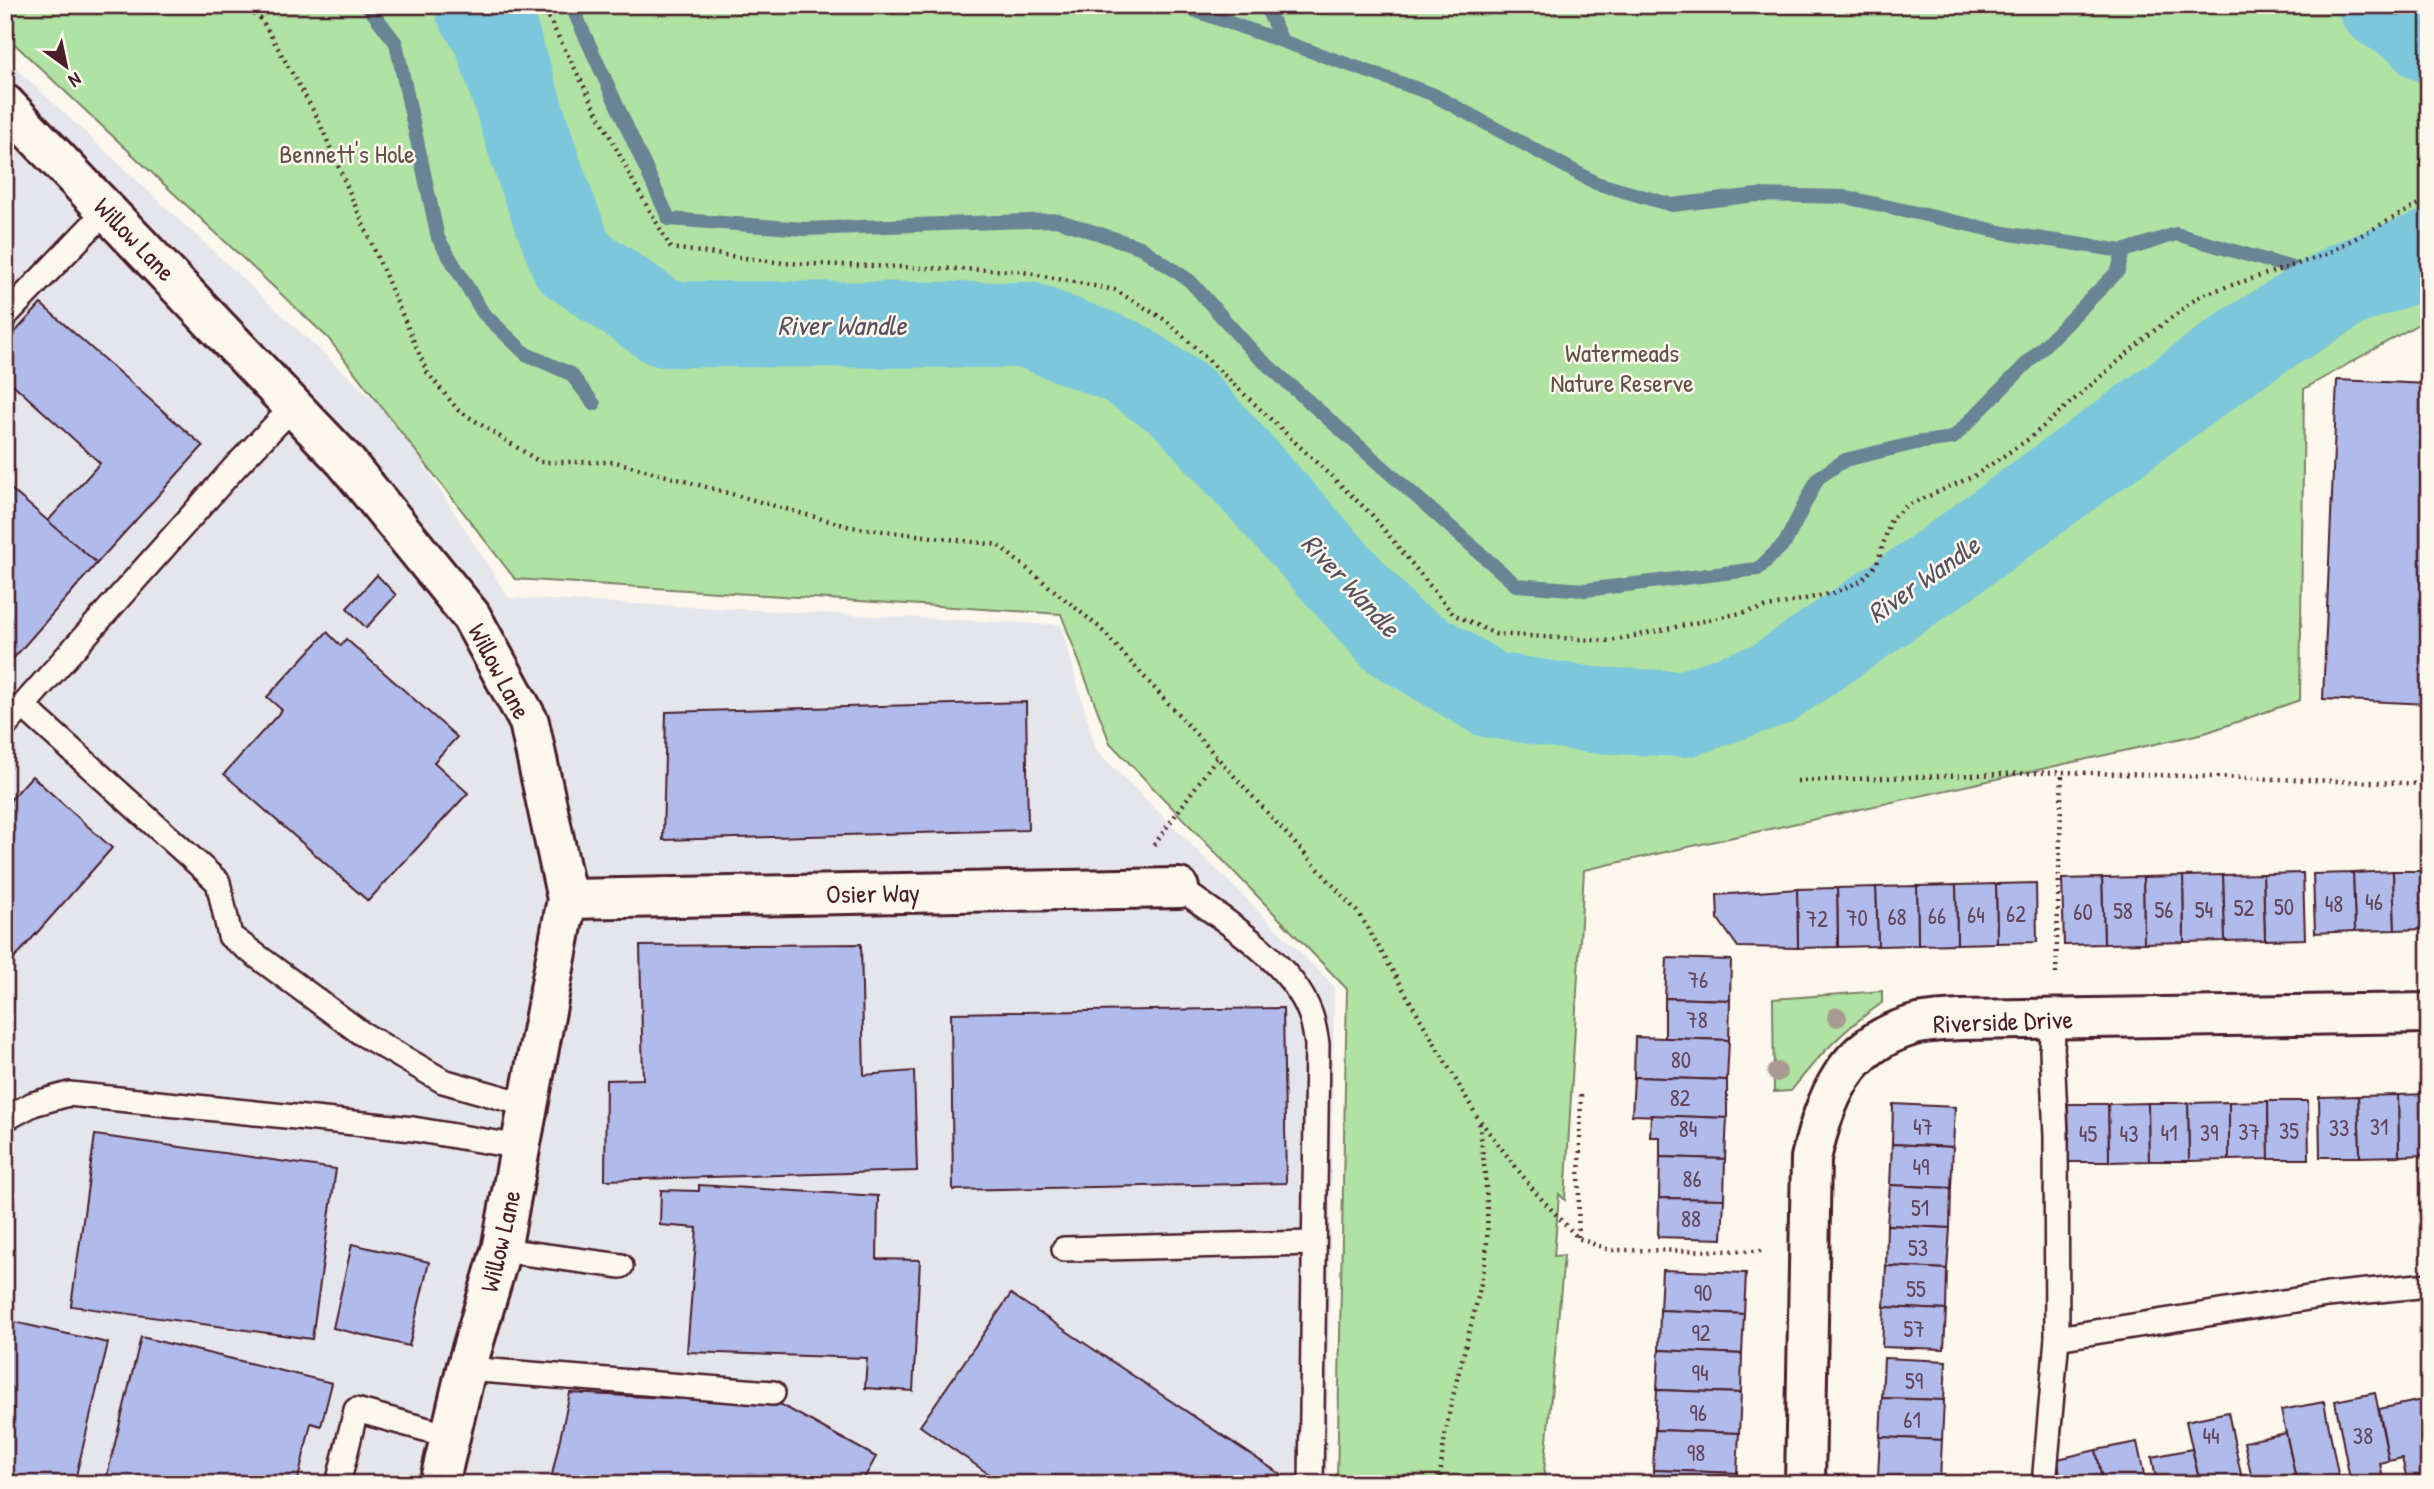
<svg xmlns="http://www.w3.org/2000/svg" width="2434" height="1489" viewBox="0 0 2434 1489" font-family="'Patrick Hand',sans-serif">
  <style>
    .built { fill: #e5e5ec }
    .green { fill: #b0e2a3; stroke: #7d8067; stroke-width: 2 }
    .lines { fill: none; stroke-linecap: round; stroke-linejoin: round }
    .stream { stroke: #688495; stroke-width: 14 }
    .river { stroke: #7cc7dc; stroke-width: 86 }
    .building { fill: #b1bbeb; stroke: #4a1f2b; stroke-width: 2 }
    .service-casing { stroke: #4a1f2b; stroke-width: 28 }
    .minor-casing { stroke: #4a1f2b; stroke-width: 44 }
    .path { stroke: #4a1f2b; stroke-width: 4.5; stroke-dasharray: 2 5; stroke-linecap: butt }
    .service { stroke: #fbf7ec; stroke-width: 23 }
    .minor { stroke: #fbf7ec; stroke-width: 38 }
    .tree { fill: #a89b92 }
    .labels { text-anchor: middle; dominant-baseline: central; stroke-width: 5; stroke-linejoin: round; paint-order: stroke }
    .number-label { font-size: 23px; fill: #64465b }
    .park-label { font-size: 26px; fill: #645049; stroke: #fbf7ec }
    .street-label { font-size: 26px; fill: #4a1f2b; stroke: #fbf7ec }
    .water-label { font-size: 28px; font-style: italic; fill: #595160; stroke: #fbf7ec }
  </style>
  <rect width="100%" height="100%" fill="#fbf7ec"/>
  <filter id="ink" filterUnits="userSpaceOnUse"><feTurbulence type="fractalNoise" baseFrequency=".0143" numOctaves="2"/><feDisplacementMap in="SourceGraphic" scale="14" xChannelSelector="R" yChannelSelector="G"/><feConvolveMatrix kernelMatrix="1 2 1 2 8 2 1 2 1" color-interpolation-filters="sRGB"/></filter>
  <g filter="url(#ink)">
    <path class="built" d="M5 58 395 420 509 598 1061 625 1096 750 1334 986 1327 1484H5Z"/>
    <g class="green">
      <path d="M5 5H2429V318L2304 389 2300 700 2205 733 1584 870 1565 1200 1559 1194 1554 1256 1564 1255 1543 1484H1337L1347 989 1110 743 1061 614 515 579 328 338 5 35Z"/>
      <path d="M1882 991V1003C1845 1028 1818 1056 1791 1091L1774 1092 1773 999Z"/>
    </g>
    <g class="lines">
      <g class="stream">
        <path d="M367 5 396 43 438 238 483 313 526 354 571 374 594 404"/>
        <path d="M571 5 669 219 804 229 1057 220 1140 247 1190 281 1255 354 1516 585 1585 590 1758 569 1785 543 1818 478 1845 460 1916 443 1953 438 2118 271 2123 251"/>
        <path d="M1179 5 1432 94 1596 183 1672 205 1757 195 1845 197 2010 234 2123 251 2176 234 2347 284"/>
        <path d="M1265 5 1282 41"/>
      </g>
      <g class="river">
        <path d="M477 5 497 38 540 174 573 261 665 324 1028 325 1123 362 1183 402 1393 636 1491 695 1592 710 1684 714 1772 684 1931 575 2243 348 2347 284 2429 253"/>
        <path d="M2381 5 2419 28 2429 40"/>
      </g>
    </g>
    <g class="building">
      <path d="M41 304 203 446 97 563 47 522 100 463 5 377V343Z"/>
      <path d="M2337 380 2429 384V704L2323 699Z"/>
      <path d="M5 484 97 563 5 668Z"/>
      <path d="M377 575 396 595 366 628 347 608Z"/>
      <path d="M327 632 341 646 346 639 457 737 434 762 468 793 368 901 224 774 282 710 267 697Z"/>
      <path d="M1026 702 1028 830 663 840 666 712Z"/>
      <path d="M32 776 112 848 5 969V806Z"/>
      <path d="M2393 871 2395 930 2355 931 2353 873Z"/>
      <path d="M2393 871H2429V929L2395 930Z"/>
      <path d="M2303 873 2305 939 2265 940 2263 874Z"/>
      <path d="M2353 873 2355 931 2315 933 2313 874Z"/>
      <path d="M2263 874 2265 940 2225 941 2223 875Z"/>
      <path d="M2223 875 2225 941 2184 942 2183 876Z"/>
      <path d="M2183 876 2184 942 2144 943 2143 877Z"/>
      <path d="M2143 877 2144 943 2104 944 2102 878Z"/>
      <path d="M2102 878 2104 944 2064 945 2062 879Z"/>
      <path d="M2036 883 2037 942 1997 943 1996 884Z"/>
      <path d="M1996 884 1997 943 1957 944 1956 885Z"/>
      <path d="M1956 885 1957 944 1918 945 1917 886Z"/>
      <path d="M1917 886 1918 945 1878 946 1876 887Z"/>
      <path d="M1876 887 1878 946 1838 947 1837 888Z"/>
      <path d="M1837 888 1838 947 1798 948 1797 889Z"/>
      <path d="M1797 889 1798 948 1738 947 1718 919 1717 895Z"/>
      <path d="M861 944 864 1075 914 1071 917 1171 605 1180 606 1080 643 1079 640 946Z"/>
      <path d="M1667 958 1731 960 1730 1000 1665 998Z"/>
      <path d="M1665 998 1730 1000 1729 1040 1665 1038Z"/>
      <path d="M1283 1008 1286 1183 953 1190 951 1013Z"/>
      <path d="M1635 1037 1729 1040 1727 1080 1634 1077Z"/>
      <path d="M1634 1077 1727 1080V1118L1632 1115Z"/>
      <path d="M2429 1094V1155L2399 1156 2398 1095Z"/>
      <path d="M2398 1095 2399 1156 2360 1157 2358 1096Z"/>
      <path d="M2358 1096 2360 1157H2320L2319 1097Z"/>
      <path d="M2268 1101 2269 1159 2229 1160V1102Z"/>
      <path d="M2268 1101H2308L2309 1159H2269Z"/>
      <path d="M2229 1102V1160L2189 1161 2188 1103Z"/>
      <path d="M2148 1103 2149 1161 2109 1162 2108 1104Z"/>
      <path d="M2148 1103H2188L2189 1161H2149Z"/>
      <path d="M1893 1104 1955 1107 1953 1147 1892 1144Z"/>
      <path d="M2068 1104H2108L2109 1162H2069Z"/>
      <path d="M1651 1115 1727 1118 1725 1159 1660 1157V1137H1650Z"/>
      <path d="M95 1135 336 1169 312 1339 71 1306Z"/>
      <path d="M1892 1144 1953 1147 1951 1188 1890 1185Z"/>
      <path d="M1660 1157 1725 1159 1724 1199 1659 1198Z"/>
      <path d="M699 1185 878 1196 877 1259 920 1260 913 1391 865 1388 867 1358 687 1352 697 1228 660 1225 661 1190 699 1191Z"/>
      <path d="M1890 1185 1951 1188 1950 1228 1887 1225Z"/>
      <path d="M1659 1198 1724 1199 1722 1239 1658 1237Z"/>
      <path d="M1887 1225 1950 1228 1947 1269 1886 1266Z"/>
      <path d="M352 1244 429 1262 409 1346 333 1328Z"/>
      <path d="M1886 1266 1947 1269 1946 1310 1884 1307Z"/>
      <path d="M1662 1270 1746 1273 1744 1314 1660 1310Z"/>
      <path d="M1011 1294 1295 1484H1003L920 1426Z"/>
      <path d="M1884 1307 1946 1310 1944 1349 1882 1347Z"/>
      <path d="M1660 1310 1744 1314 1742 1354 1659 1350Z"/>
      <path d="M5 1320 108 1343 74 1484H5Z"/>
      <path d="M141 1337 332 1383 321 1426 311 1423 297 1484H105Z"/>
      <path d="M1659 1350 1742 1354 1741 1393 1657 1390Z"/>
      <path d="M1884 1358 1946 1361 1944 1400 1882 1398Z"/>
      <path d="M1657 1390 1741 1393 1739 1433 1655 1430Z"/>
      <path d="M570 1393 780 1404 876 1457 861 1484H550Z"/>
      <path d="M2375 1393 2389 1461 2380 1463 2384 1484H2351L2335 1401Z"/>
      <path d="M1882 1398 1944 1400 1942 1440 1880 1437Z"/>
      <path d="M2422 1400 2429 1436V1484H2408L2402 1458 2389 1461 2379 1409Z"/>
      <path d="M2324 1402 2340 1484H2297L2281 1410Z"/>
      <path d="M2228 1412 2243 1484H2200L2186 1421Z"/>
      <path d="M1655 1430 1739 1433 1737 1473 1653 1470Z"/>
      <path d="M2286 1433 2297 1484H2253L2244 1442Z"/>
      <path d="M1880 1437 1942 1440 1940 1480 1878 1476Z"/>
      <path d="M2137 1442 2146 1484H2103L2096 1450Z"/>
      <path d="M2192 1449 2200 1484H2157L2152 1457Z"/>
      <path d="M2096 1450 2103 1484H2061L2058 1459Z"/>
      <path d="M1653 1470 1737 1473V1484H1653Z"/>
      <path d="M1878 1476 1940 1480V1484H1878Z"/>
    </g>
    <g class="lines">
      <defs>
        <g id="service">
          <path d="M5 316 107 210"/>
          <path d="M23 706 218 882 230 936 361 1033 443 1081 528 1105"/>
          <path d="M5 726 235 467 295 405"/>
          <path d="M1179 888C1222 918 1291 962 1310 1013 1314 1023 1315 1034 1317 1044L1311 1484"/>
          <path d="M5 1119 33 1104 69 1094 413 1129 520 1147"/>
          <path d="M1064 1249 1314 1243"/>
          <path d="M501 1250 621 1266"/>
          <path d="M2057 1338 2327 1295 2429 1285"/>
          <path d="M466 1369 773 1393"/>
          <path d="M338 1484 356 1410 450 1436"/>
          <path d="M2044 1484 2057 1338 2056 1136 2052 1051 2054 1018"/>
        </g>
        <g id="minor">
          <path d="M5 104 345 461 471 616 529 722 567 899 501 1250 466 1369 439 1484"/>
          <path d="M567 899 1179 888"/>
          <path d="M1805 1484 1811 1158C1826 1097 1844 1046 1911 1026 1926 1021 1944 1021 1960 1020L2429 1013"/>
        </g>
      </defs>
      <use href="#service" class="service-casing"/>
      <use href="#minor" class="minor-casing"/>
      <g class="path">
        <path d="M243 5 262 20 317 117 427 372 458 410 540 462H616L851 527 998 545 1099 627 1360 915 1478 1118 1535 1192 1578 1238 1609 1250 1766 1251"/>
        <path d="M542 5 634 183 671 248 783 263 1018 271 1115 290 1167 321 1372 515 1453 614 1495 634 1611 641 1833 593 1861 581 1877 564 1891 519 1906 506 1974 476 2030 438 2146 337 2201 295 2322 256 2429 199"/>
        <path d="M1797 781 2062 772 2429 784"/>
        <path d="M1154 845 1217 757"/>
        <path d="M2056 974 2062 772"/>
        <path d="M1578 1237 1581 1093"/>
        <path d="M1440 1484C1443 1410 1470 1341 1484 1269 1492 1223 1484 1166 1479 1119"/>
      </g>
      <use href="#service" class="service"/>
      <use href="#minor" class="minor"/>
    </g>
    <g class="tree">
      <circle cx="1837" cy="1017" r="10"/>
      <circle cx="1777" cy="1072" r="10"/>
    </g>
  </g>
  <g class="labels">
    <g class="number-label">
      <text x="2374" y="901">46</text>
      <text x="2334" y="903">48</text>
      <text x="2284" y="906">50</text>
      <text x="2244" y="907">52</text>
      <text x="2164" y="909">56</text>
      <text x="2204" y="909">54</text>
      <text x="2123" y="910">58</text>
      <text x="2083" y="911">60</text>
      <text x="2016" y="913">62</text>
      <text x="1976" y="914">64</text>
      <text x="1937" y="915">66</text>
      <text x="1897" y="916">68</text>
      <text x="1857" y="917">70</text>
      <text x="1817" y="918">72</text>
      <text x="1698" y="979">76</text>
      <text x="1697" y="1019">78</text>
      <text x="1681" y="1059">80</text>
      <text x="1680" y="1097">82</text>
      <text x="1923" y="1126">47</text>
      <text x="2379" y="1126">31</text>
      <text x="2339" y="1127">33</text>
      <text x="1688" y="1128">84</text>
      <text x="2289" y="1130">35</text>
      <text x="2249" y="1131">37</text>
      <text x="2169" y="1132">41</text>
      <text x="2209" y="1132">39</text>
      <text x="2088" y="1133">45</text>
      <text x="2129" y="1133">43</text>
      <text x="1921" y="1166">49</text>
      <text x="1692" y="1178">86</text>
      <text x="1920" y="1207">51</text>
      <text x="1691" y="1218">88</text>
      <text x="1918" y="1247">53</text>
      <text x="1916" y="1288">55</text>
      <text x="1703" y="1292">90</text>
      <text x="1914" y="1328">57</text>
      <text x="1701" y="1332">92</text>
      <text x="1700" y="1372">94</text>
      <text x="1914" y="1380">59</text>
      <text x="1698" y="1412">96</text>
      <text x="1912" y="1419">61</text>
      <text x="2211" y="1435">44</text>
      <text x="2363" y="1435">38</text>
      <text x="1696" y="1452">98</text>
    </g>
    <g class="park-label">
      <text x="347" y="153">Bennett's Hole</text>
      <text x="1622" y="352">Watermeads<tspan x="1622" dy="30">Nature Reserve</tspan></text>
    </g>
    <g class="street-label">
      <text transform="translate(135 239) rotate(46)">Willow Lane</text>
      <text transform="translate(500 671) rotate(62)">Willow Lane</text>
      <text transform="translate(873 893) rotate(-1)">Osier Way</text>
      <text transform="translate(2003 1021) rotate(-2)">Riverside Drive</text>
      <text transform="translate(500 1241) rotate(-77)">Willow Lane</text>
    </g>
    <g class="water-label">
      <text x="842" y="325">River Wandle</text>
      <text transform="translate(1923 579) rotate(-35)">River Wandle</text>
      <text transform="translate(1351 585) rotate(47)">River Wandle</text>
    </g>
  </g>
  <rect width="2434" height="1489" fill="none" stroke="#fbf7ec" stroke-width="28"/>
  <rect x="14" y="14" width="2406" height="1461" fill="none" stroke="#4a1f2b" stroke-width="2.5" filter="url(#ink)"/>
  <g transform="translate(66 66) rotate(147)" stroke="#fbf7ec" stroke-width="5" paint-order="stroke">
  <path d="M0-5L12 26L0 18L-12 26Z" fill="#4a1f2b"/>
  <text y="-10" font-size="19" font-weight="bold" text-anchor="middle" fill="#4a1f2b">N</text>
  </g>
</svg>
